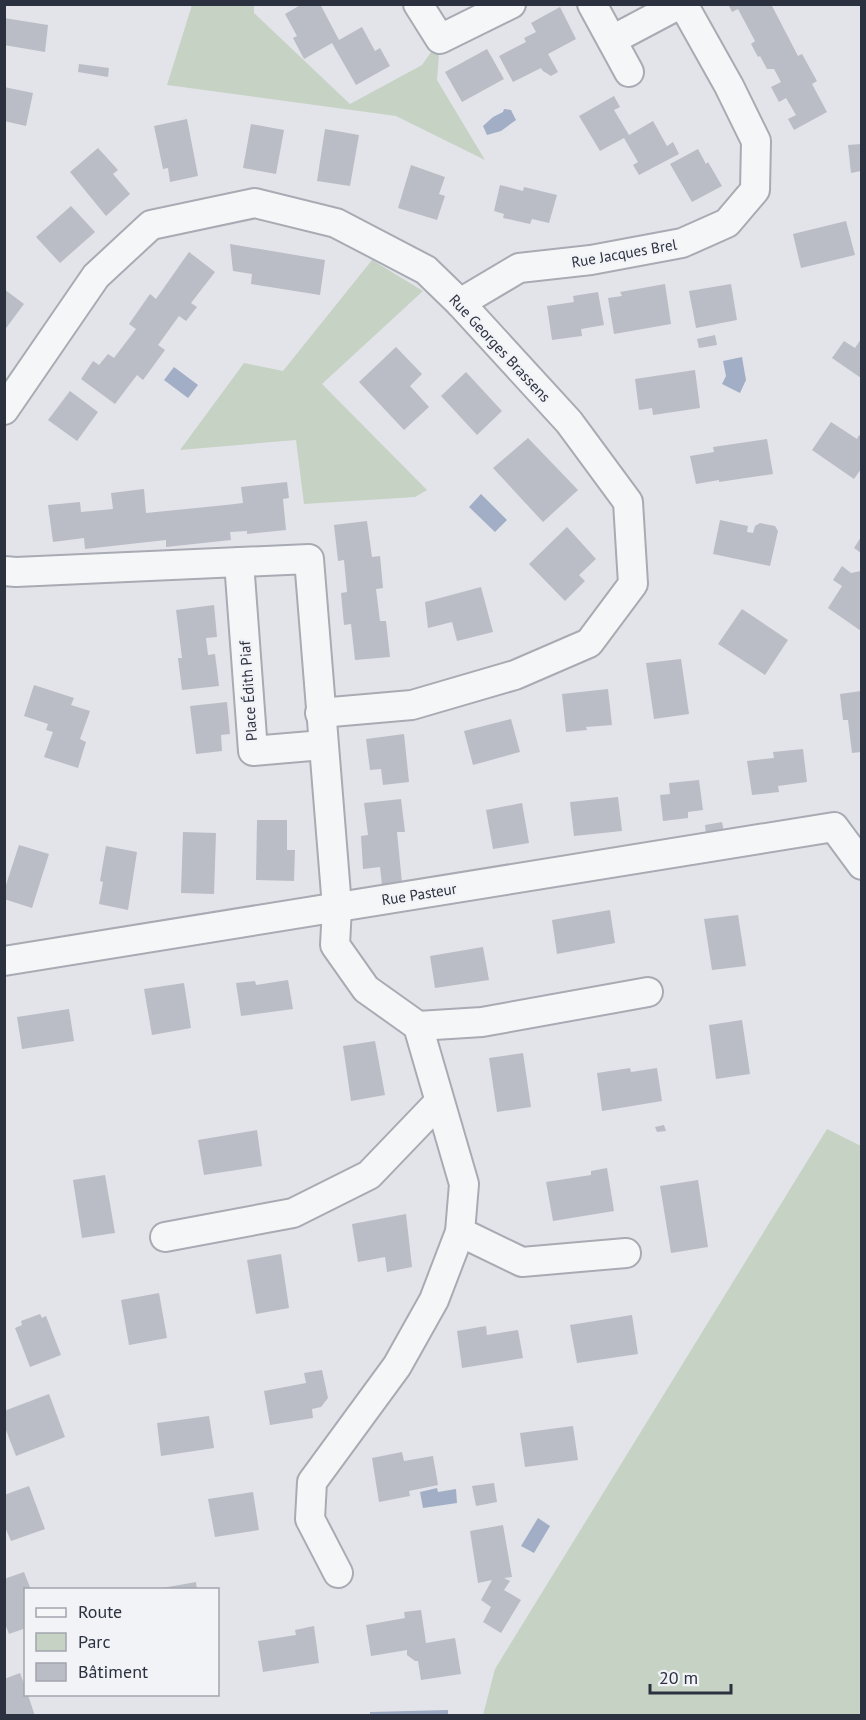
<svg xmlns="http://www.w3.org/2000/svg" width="866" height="1720" viewBox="0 0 866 1720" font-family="'PT Sans',sans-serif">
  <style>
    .green { fill: #c6d2c4 }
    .water { fill: #a1aec6 }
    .building { fill: #babdc6 }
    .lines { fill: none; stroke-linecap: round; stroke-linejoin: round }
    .street-casing { stroke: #a8abb3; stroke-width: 32 }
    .street { stroke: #f5f6f8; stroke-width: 28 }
    .labels { text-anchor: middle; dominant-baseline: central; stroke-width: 4.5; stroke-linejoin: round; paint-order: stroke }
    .street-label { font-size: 15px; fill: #2c3140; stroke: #f2f3f7 }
  </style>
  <rect width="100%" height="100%" fill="#e3e4e9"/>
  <g class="green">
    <path d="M192 5H254V13L350 104 422 65 440 39 437 80 485 160 396 116 167 85Z"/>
    <path d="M372 260 423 291 322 384 427 490 415 497 304 504 296 440 180 450 244 363 283 371Z"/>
    <path d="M827 1129 861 1146V1715H483L495 1669Z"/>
  </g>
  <g class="water">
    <path d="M504 109 511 110 516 120 501 131 487 135 483 126 493 117 503 112Z"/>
    <path d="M742 357 746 380 740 393 722 384 726 376 723 361Z"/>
    <path d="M174 367 198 385 188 398 164 380Z"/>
    <path d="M481 494 507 520 495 532 469 507Z"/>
    <path d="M437 1488 438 1492 456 1489 457 1503 423 1508 420 1492Z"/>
    <path d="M538 1518 550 1526 534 1553 521 1546Z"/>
    <path d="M448 1710V1715H370V1712Z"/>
  </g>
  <g class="building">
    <path d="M302 4H320L339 40 362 27 375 51 380 48 390 66 356 85 332 43 304 59 293 38 297 36 285 14Z"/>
    <path d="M728 4H771L798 56 802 54 817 81 812 84 827 112 794 130 788 119 796 115 786 98 779 102 771 87 781 82 774 69H767L760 56 758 57 751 44 755 41 738 9 732 12Z"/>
    <path d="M560 7 576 39 548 54 558 72 551 76 543 71 541 68 513 82 499 56 526 42 524 38 536 32 531 23Z"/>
    <path d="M4 18 48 25 45 52 4 45Z"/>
    <path d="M487 49 504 79 462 102 445 72Z"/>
    <path d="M79 64 109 68 108 77 78 72Z"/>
    <path d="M4 87 33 93 26 126 4 121Z"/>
    <path d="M614 96 620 107 614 110 629 135 653 121 667 146 673 142 679 154 639 175 633 165 638 162 624 138 600 151 579 116Z"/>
    <path d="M187 119 198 176 170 182 168 168 163 169 154 126Z"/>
    <path d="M251 124 284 130 276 174 243 168Z"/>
    <path d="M325 129 359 135 350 186 317 181Z"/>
    <path d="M861 144V171L851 173 848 145Z"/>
    <path d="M98 148 118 170 113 174 130 194 106 216 70 172Z"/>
    <path d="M698 149 706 164 708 162 722 186 692 202 670 164Z"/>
    <path d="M411 165 445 177 439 194 445 196 437 220 398 208Z"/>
    <path d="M500 185 523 191 524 187 557 195 549 223 532 219 530 224 503 218 504 214 494 211Z"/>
    <path d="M71 206 95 232 60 263 36 237Z"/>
    <path d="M846 221 855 255 801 268 793 234Z"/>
    <path d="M230 244 325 260 320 295 251 284 252 274 233 271Z"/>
    <path d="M189 252 215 272 191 303 197 307 186 321 179 316 158 345 165 350 143 380 137 375 115 404 81 379 93 361 99 365 108 354 114 358 136 329 129 324 150 294 156 299Z"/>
    <path d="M665 284 671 324 614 334 608 298 622 296 620 292Z"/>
    <path d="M731 284 737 320 696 328 689 291Z"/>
    <path d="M4 289 24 304 4 331Z"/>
    <path d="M598 292 604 325 581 329 582 336 552 340 547 306 574 302 573 296Z"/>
    <path d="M715 335 717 345 699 348 697 339Z"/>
    <path d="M861 339V378L832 358 844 341 855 348Z"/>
    <path d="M396 347 422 374 410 386 429 407 404 430 359 382Z"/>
    <path d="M695 370 700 408 653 415 652 408 639 410 635 379Z"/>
    <path d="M466 372 502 411 477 435 441 396Z"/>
    <path d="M70 391 98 412 77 441 48 420Z"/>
    <path d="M831 422 857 439 859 435 861 437V469L854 479 812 450Z"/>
    <path d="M528 438 578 490 543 522 493 468Z"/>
    <path d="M767 439 773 474 719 482V480L696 484 690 456 714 452 713 447Z"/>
    <path d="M287 482 289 498 283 499 286 530 247 534V531L230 532 231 540 166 547V540L85 549 84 538 53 542 48 505 80 502 81 512 113 509 111 493 144 489 146 513 226 505 243 503 241 487Z"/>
    <path d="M720 520 748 526 747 532 753 533 755 526 760 523 775 526 778 531 770 566 713 554Z"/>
    <path d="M367 521 372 557 380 556 383 588 376 589 380 621H386L390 657 355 660 351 624 344 625 341 593 347 592 344 560 338 561 334 525Z"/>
    <path d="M567 527 596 559 579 575 585 581 565 601 529 564Z"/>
    <path d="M861 537V553L854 548Z"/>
    <path d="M842 566 851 573 861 571V631L828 608 842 586 833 580Z"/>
    <path d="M481 587 493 632 457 641 452 622 428 628 425 602Z"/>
    <path d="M214 605 217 637 206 638 208 655 215 654 219 686 182 690 178 658H182L176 610Z"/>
    <path d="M742 609 788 640 765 675 718 644Z"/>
    <path d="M681 659 689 714 654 719 646 663Z"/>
    <path d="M34 685 74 698 71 705 90 711 80 739 86 742 78 768 44 757 53 732 46 730 48 724 24 716Z"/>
    <path d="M608 689 612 725 586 727 587 730 566 732 562 694Z"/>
    <path d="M861 691V752L852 753 848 720H843L840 694Z"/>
    <path d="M227 702 230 734 221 735 222 751 196 754 190 706Z"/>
    <path d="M511 719 520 752 473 765 464 731Z"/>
    <path d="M404 734 409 782 383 785 381 769 370 770 366 739Z"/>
    <path d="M803 749 807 782 778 786 779 792 752 795 747 761 774 758 773 752Z"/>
    <path d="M699 780 703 810 688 812V818L663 821 660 795 670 794 669 783Z"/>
    <path d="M618 797 622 831 574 836 570 802Z"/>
    <path d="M401 799 405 832H397L402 883 382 885 380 867 363 869 361 836 368 835 364 803Z"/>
    <path d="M522 803 529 843 493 849 486 810Z"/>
    <path d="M257 820H287V850H295L294 881 256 880Z"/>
    <path d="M722 822 724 832 706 835 705 825Z"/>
    <path d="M183 832 216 833 214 894 181 893Z"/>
    <path d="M19 845 49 854 32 908 4 899V891Z"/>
    <path d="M106 846 137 852 128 910 99 904 103 882 100 881Z"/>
    <path d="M610 910 615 943 557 954 552 920Z"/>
    <path d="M738 915 746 966 712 970 704 919Z"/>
    <path d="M483 947 489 980 435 988 430 956Z"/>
    <path d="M288 980 293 1009 241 1016 236 983 255 981 256 985Z"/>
    <path d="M184 983 191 1028 152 1035 144 989Z"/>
    <path d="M69 1009 74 1041 22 1049 17 1017Z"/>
    <path d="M742 1020 750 1074 716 1079 709 1025Z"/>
    <path d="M375 1041 385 1095 351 1101 343 1046Z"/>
    <path d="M523 1053 531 1107 497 1112 489 1058Z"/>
    <path d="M630 1068 631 1072 657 1068 662 1101 602 1111 597 1073Z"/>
    <path d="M664 1125 666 1131 657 1132 655 1127Z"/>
    <path d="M257 1130 262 1166 204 1175 198 1140Z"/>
    <path d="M607 1168 614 1211 553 1221 546 1182 591 1175V1171Z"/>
    <path d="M105 1175 115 1233 82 1238 73 1180Z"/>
    <path d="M698 1180 708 1247 671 1253 660 1186Z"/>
    <path d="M406 1214 412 1267 387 1272 385 1257 358 1262 352 1224Z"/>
    <path d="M281 1254 289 1308 256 1314 247 1260Z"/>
    <path d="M159 1293 167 1338 129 1345 121 1300Z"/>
    <path d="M40 1314 42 1318 46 1316 61 1355 30 1367 15 1328 22 1325 21 1321Z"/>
    <path d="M632 1315 638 1354 577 1363 570 1325Z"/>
    <path d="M486 1326 487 1335 518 1330 523 1358 462 1368 457 1331Z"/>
    <path d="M322 1370 328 1398 321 1407 312 1409 313 1418 270 1425 264 1391 306 1383 304 1373Z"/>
    <path d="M49 1394 65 1437 16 1456 4 1425V1411Z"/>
    <path d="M209 1416 214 1448 161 1456 157 1423Z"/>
    <path d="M573 1426 578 1460 525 1467 520 1433Z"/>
    <path d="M402 1452 404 1461 433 1456 438 1485 409 1491 410 1496 379 1502 372 1458Z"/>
    <path d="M494 1483 497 1502 476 1506 472 1486Z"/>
    <path d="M29 1486 45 1529 11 1541 4 1525V1495Z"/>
    <path d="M253 1492 259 1530 215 1537 208 1499Z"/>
    <path d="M503 1525 512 1577 504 1578 510 1581 504 1590 521 1600 501 1633 483 1622 491 1607 481 1600 492 1580 478 1583 470 1531Z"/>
    <path d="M24 1572 31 1590H26V1628L9 1634 4 1621V1579Z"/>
    <path d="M196 1582 197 1590H162V1588Z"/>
    <path d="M421 1610 426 1643 455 1638 461 1674 421 1680 418 1661H415L407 1655V1650L371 1656 366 1625 405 1618 404 1612Z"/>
    <path d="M314 1626 319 1663 263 1672 258 1641 296 1635 295 1630Z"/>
    <path d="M20 1673 26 1689V1695H28L35 1716H4V1679Z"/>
  </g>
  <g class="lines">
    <defs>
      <g id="street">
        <path d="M418 4 440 39 511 4"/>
        <path d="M592 4 629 72"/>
        <path d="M612 40 680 4"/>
        <path d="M460 303 519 268 591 260 682 243 727 223 755 190 756 141 729 86 683 4"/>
        <path d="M4 410 96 276 151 225 255 203 336 223 426 270 460 303 569 422 628 502 633 584 589 643 515 675 412 705 320 713"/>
        <path d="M239 562 253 751 323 745"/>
        <path d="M4 571 16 572 309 559 337 907 335 945 366 989 418 1026 464 1184 460 1232 434 1300 397 1366 312 1482 310 1519 338 1573"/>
        <path d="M4 961 834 827 862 865"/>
        <path d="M418 1026 482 1022 648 992"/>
        <path d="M460 1232 522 1262 626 1253"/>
        <path d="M165 1237 293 1213 369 1175 439 1102"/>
      </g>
    </defs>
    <use href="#street" class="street-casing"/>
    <use href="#street" class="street"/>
  </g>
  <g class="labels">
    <g class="street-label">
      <text transform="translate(624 253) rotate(-10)">Rue Jacques Brel</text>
      <text transform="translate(500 348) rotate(47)">Rue Georges Brassens</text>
      <text transform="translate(248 691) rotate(-94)">Place Édith Piaf</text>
      <text transform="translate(419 894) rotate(-9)">Rue Pasteur</text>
    </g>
  </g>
  <rect width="866" height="1720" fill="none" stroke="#2c3140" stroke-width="12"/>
  <rect x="24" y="1588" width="195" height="108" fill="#f2f3f7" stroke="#a3a5ae" stroke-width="1.5"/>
  <rect x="36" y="1608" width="30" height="9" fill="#f5f6f8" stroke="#a3a5ae" stroke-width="1.5"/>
  <text x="78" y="1618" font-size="18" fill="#2c3140">Route</text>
  <rect x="36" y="1633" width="30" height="18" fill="#c6d2c4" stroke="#a3a5ae" stroke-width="1.5"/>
  <text x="78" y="1648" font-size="18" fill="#2c3140">Parc</text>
  <rect x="36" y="1663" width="30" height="18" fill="#babdc6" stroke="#a3a5ae" stroke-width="1.5"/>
  <text x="78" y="1678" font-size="18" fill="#2c3140">Bâtiment</text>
  <path d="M650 1684v9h81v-9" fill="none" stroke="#2c3140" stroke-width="3"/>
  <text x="659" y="1684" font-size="18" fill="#2c3140" stroke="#f2f3f7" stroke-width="4.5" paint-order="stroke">20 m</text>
</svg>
